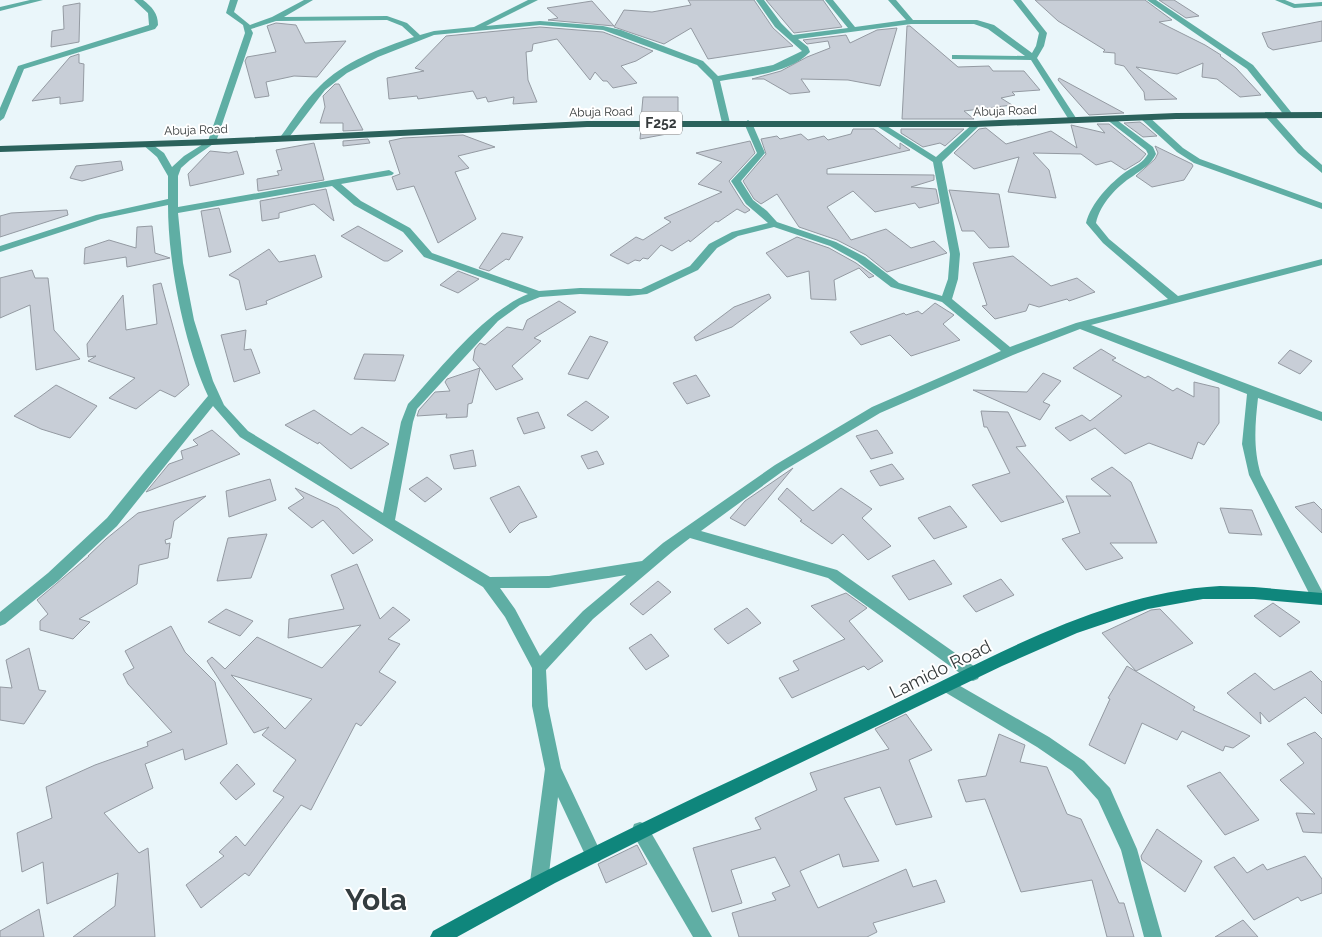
<svg xmlns="http://www.w3.org/2000/svg" width="1322" height="937" viewBox="0 0 1322 937" font-family="Raleway,sans-serif">
  <style>
    .building { fill: #c8ced7; stroke: #949aa2; fill-rule: evenodd }
    .lines { fill: none; stroke-linecap: round; stroke-linejoin: round }
    .minor { fill: #5faea4; fill-rule: evenodd }
    .secondary { fill: #0f867c; fill-rule: evenodd }
    .primary { fill: #2b625c; fill-rule: evenodd }
    .labels { text-anchor: middle; dominant-baseline: central; stroke-width: 4; stroke-linejoin: round; paint-order: stroke }
    .far-street-label { font-size: 12px; fill: #353a3b; stroke: #fff }
    .shield { fill: #fff; stroke: #727576; stroke-width: 1 }
    .shield-label { font-size: 14px; font-weight: bold; fill: #353a3b }
    .near-street-label { font-size: 18px; fill: #353a3b; stroke: #fff }
    .near-town-label { font-size: 30px; font-weight: bold; fill: #333c3f; stroke: #fff }
  </style>
  <rect width="100%" height="100%" fill="#eaf6fa"/>
  <g class="building">
    <path d="M688 0H754L773 28 793 46 708 59 691 28 664 44 614 27 624 10 652 12 691 5Z"/>
    <path d="M766 0H823L842 27 794 33Z"/>
    <path d="M1035 0H1145L1172 20 1159 22 1205 45 1221 55 1220 56 1236 68 1261 95 1240 97 1217 79 1202 77 1203 63 1177 74 1136 67 1177 99 1145 100 1144 92 1124 66 1115 64V53L1103 52 1105 50 1058 21Z"/>
    <path d="M1159 0H1174L1199 16 1186 18Z"/>
    <path d="M592 1 614 26 548 20 558 18 547 8Z"/>
    <path d="M80 3 79 42 51 47 52 31 64 29 63 6Z"/>
    <path d="M1322 21V41L1273 50 1268 47 1262 33Z"/>
    <path d="M276 23 296 25 305 43 346 41 317 77 294 76 266 82 269 96 255 98 245 61 247 57 276 52 267 26Z"/>
    <path d="M907 26H910L958 67 989 66 993 71H1024L1040 90 1012 92 1015 95 1001 98 1012 105 964 111 974 119H902Z"/>
    <path d="M540 27 603 32 653 51 636 61 621 66 637 83 613 88 607 81H603L595 72 590 80 557 39 533 44 532 51 526 52 528 80 537 102 513 104 514 97 488 102 486 97 477 99 473 91 418 99 417 96 389 99 387 78 424 71 415 68 446 36Z"/>
    <path d="M897 28 880 86 848 80 801 79 810 92 790 94 764 79H752L781 71 807 57 830 48 828 41 807 44 803 40 846 35 850 43 877 30Z"/>
    <path d="M79 54V63L84 64 83 101 60 104V97L32 101 70 57Z"/>
    <path d="M1059 78 1124 113 1089 115 1058 80Z"/>
    <path d="M335 84H339L363 130 343 131V123H320L325 107 323 96Z"/>
    <path d="M643 97H678V119H641Z"/>
    <path d="M1140 122 1144 125 1157 136 1143 137 1124 123Z"/>
    <path d="M1097 124H1109L1146 154 1140 161 1125 170 1111 161 1096 165 1081 154 1033 153 1049 170 1056 198 1008 192 1019 157 974 169 954 153 979 129 986 128 1006 144 1051 131 1077 148 1071 125 1105 133Z"/>
    <path d="M641 129H673L667 130V134L640 139Z"/>
    <path d="M853 129H874L900 149V143L910 150 827 169V174L934 175V180L911 187 936 189 939 203 919 208 915 203 875 212 853 191 827 207 851 240 886 229 911 248 934 241 947 253 887 272 866 255 837 240 799 227 777 194 761 204 754 199 743 181 766 154 761 139 777 136 780 139 801 134 808 140 824 136 828 140 851 134Z"/>
    <path d="M901 129H964L945 146 940 143 923 147 901 133Z"/>
    <path d="M463 135 495 147 458 156 469 168 455 172 476 219 438 243 414 186 397 190 392 177 400 174 389 141 403 138Z"/>
    <path d="M368 139 370 143 343 146V141Z"/>
    <path d="M750 141 755 153 729 181 744 205 750 210 745 213 737 209 718 222 716 221 690 242 689 240 672 251 661 245 648 259 643 258 640 261 635 260 628 264 610 255 636 237 643 240 671 222 664 218 722 192 698 184 722 162 696 153Z"/>
    <path d="M314 143 324 180 258 191 257 179 279 175 277 171 282 170 276 150Z"/>
    <path d="M1155 146 1192 164 1193 166 1184 180 1152 187 1136 176 1155 159 1158 153Z"/>
    <path d="M210 151 229 153 237 151 244 174 190 186 188 174Z"/>
    <path d="M121 161 123 170 82 181 70 178 76 166Z"/>
    <path d="M326 189 334 221 314 204 279 213V218L262 221 260 201Z"/>
    <path d="M949 190 999 194 1009 247 989 248 974 231H962Z"/>
    <path d="M219 208 231 252 209 257 201 211Z"/>
    <path d="M67 210 68 215 0 237V216L11 213Z"/>
    <path d="M152 226 155 253 170 258 127 267 126 257 84 264 85 248 109 240 136 248 137 227Z"/>
    <path d="M358 226 403 251 388 261H384L341 236Z"/>
    <path d="M502 233 523 237 509 260 506 259 489 271 479 268Z"/>
    <path d="M797 237 829 248 856 263 874 276 869 278 859 268 834 280 836 300 811 299 809 271 787 277 766 253Z"/>
    <path d="M269 249 279 262 315 255 322 277 266 301 267 304 246 310 239 280 229 275Z"/>
    <path d="M1013 256 1051 286 1077 278 1095 292 1069 301 1067 299 1039 307 1029 304 1026 311 995 319 982 306 987 305 973 263Z"/>
    <path d="M32 270 35 278H48L54 330 80 359 36 370 30 305 0 318V278Z"/>
    <path d="M458 271 479 279 458 293 440 285Z"/>
    <path d="M161 283 189 385 175 397 160 390 136 409 109 398 135 378 88 361 96 356 88 357 87 344 123 295 126 330 157 324 153 285Z"/>
    <path d="M769 294 771 298 732 327 696 341 694 337 734 307Z"/>
    <path d="M559 301 576 312 534 338 541 341 512 366 523 379 496 390 480 368 472 403 468 404 467 417 446 418 447 414 417 416 419 410 435 392 450 391 445 382 447 379 480 368 473 360 475 349 480 343 485 345 507 327 523 330 527 320Z"/>
    <path d="M935 303 954 315 943 324 960 340 911 356 890 335 861 345 850 332 904 313 906 315 918 311 922 314Z"/>
    <path d="M246 330 244 350 251 349 260 373 234 382 221 335Z"/>
    <path d="M590 336 608 342 588 379 568 374Z"/>
    <path d="M1101 349 1116 358 1112 360 1145 378 1148 376 1173 391 1177 388 1194 397V382L1219 388V423L1204 445 1198 442 1192 459 1149 443 1125 454 1095 428 1070 441 1055 428 1082 415 1090 421 1122 396 1073 368Z"/>
    <path d="M1290 350 1312 361 1300 374 1278 363Z"/>
    <path d="M364 354 404 355 395 381 354 379Z"/>
    <path d="M1043 373 1061 381 1043 402 1050 405 1040 420 973 390 1027 392Z"/>
    <path d="M696 375 710 396 687 404 673 383Z"/>
    <path d="M56 385 97 406 70 438 41 429 14 416Z"/>
    <path d="M586 401 609 417 592 431 567 415Z"/>
    <path d="M314 410 351 435 362 427 389 444 351 469 319 442 318 444 285 425Z"/>
    <path d="M981 411 1008 412 1026 446 1016 447 1064 502 1001 522 972 485 1010 473 987 427H984Z"/>
    <path d="M538 412 545 428 524 434 517 418Z"/>
    <path d="M212 430 240 454 146 492 169 464 183 459 181 451 198 445 193 440Z"/>
    <path d="M877 430 893 453 871 459 856 436Z"/>
    <path d="M473 450 476 466 454 469 450 455Z"/>
    <path d="M597 451 604 464 588 469 581 456Z"/>
    <path d="M892 464 904 479 880 486 870 471Z"/>
    <path d="M1112 467 1131 482 1157 543H1110L1123 558 1086 570 1062 539 1080 533 1066 496H1111L1091 479Z"/>
    <path d="M793 468 745 526 730 518 745 501Z"/>
    <path d="M427 477 442 489 425 502 409 489Z"/>
    <path d="M270 479 276 500 229 517 226 491Z"/>
    <path d="M519 486 537 517 520 523 510 533 490 498Z"/>
    <path d="M295 488 338 508 373 540 353 554 323 520 312 528 288 508 304 498Z"/>
    <path d="M787 488 813 511 841 488 872 509 862 518 891 546 868 560 843 534 832 544 800 521 802 520 778 499Z"/>
    <path d="M206 496 174 521 171 538 165 540 166 544 170 543 168 558 139 565 137 584 79 619 90 622 73 639 40 630V621L48 614 37 600 89 556H88L106 539 138 513Z"/>
    <path d="M1314 502 1322 510V533L1295 507Z"/>
    <path d="M950 506 967 527 934 539 918 518Z"/>
    <path d="M1220 508 1252 510 1262 535 1229 533Z"/>
    <path d="M267 534 251 578 217 581 228 538Z"/>
    <path d="M934 560 952 584 909 600 892 576Z"/>
    <path d="M357 564 380 619 393 607 410 620 388 639 400 644 379 672 396 682 361 726 356 723 311 810 301 805 249 876 245 873 201 908 186 885 224 856 219 852 236 836 245 846 284 797 273 791 296 760 262 735 269 727 254 733 207 661 212 657 225 669 257 637 322 668 361 625 288 638 289 619 344 609 331 575ZM231 675 312 699 285 729Z"/>
    <path d="M1001 579 1014 595 976 612 963 596Z"/>
    <path d="M658 581 671 592 643 615 630 604Z"/>
    <path d="M846 593 867 608 849 621 883 661 868 670 864 666 792 698 779 678 799 670 793 661 845 639 811 606Z"/>
    <path d="M1273 603 1300 622 1280 637 1254 616Z"/>
    <path d="M747 608 761 623 728 644 714 629Z"/>
    <path d="M226 609 253 621 240 636 208 622Z"/>
    <path d="M1160 609 1193 643 1136 671 1102 633 1151 610Z"/>
    <path d="M171 626 185 652 215 682 227 744 185 760 183 749 145 764 153 788 104 813 139 853 148 848 155 937H73L115 906 118 873 47 904 43 862 22 872 17 833 52 818 46 787 95 765 148 746 147 742 172 732 128 684 123 674 134 668 125 651Z"/>
    <path d="M651 634 669 656 646 670 629 648Z"/>
    <path d="M29 648 39 690 46 691 24 724 0 720V687L12 688 6 660Z"/>
    <path d="M1127 666 1195 707 1193 710 1250 736 1233 748 1225 746 1223 751 1182 731 1177 740 1142 723 1125 764 1089 745 1110 699 1108 698Z"/>
    <path d="M1311 671 1322 682V714L1305 697 1269 722 1260 712 1261 724 1227 693 1255 673 1274 690Z"/>
    <path d="M906 714 932 750 909 760 932 817 896 825 880 787 844 798 879 861 843 867 839 854 800 871 818 908 906 869 913 887 936 880 945 902 873 923 877 932 867 937H739L732 913 776 900 772 893 790 886 775 857 731 870 742 903 712 912 693 848 761 829 755 818 817 790 810 773 889 749 875 729Z"/>
    <path d="M1315 732 1322 739V833L1303 832 1296 813 1315 814 1280 780 1304 763 1287 744Z"/>
    <path d="M999 734 1025 745 1020 762 1047 767 1067 814 1081 819 1119 903H1124L1134 937H1107L1092 880 1021 892 985 799 966 802 958 780 986 776Z"/>
    <path d="M237 764 255 784 236 800 220 783Z"/>
    <path d="M1220 772 1259 820 1225 835 1187 786Z"/>
    <path d="M1157 829 1202 861 1185 892 1142 860 1141 856Z"/>
    <path d="M637 845 647 864 606 883 598 864Z"/>
    <path d="M1305 856 1322 879V893L1301 901 1298 897 1254 920 1214 867 1234 857 1247 873 1263 864 1267 870Z"/>
    <path d="M39 909 44 937H0V931Z"/>
    <path d="M1243 920 1258 937H1215Z"/>
  </g>
  <g class="lines">
    <g class="minor">
      <path d="M30 0H43L0 11V7Z"/>
      <path d="M134 0H143C152 7 158 13 158 25L155 29 24 69 4 118 0 121V108L18 66 149 25 148 13Z"/>
      <path d="M230 0H238L234 12 250 25 272 17 304 0H313L284 17 387 16 407 23 420 35 434 31 474 27 528 0H538L486 26 540 21 603 26 621 30 703 61 718 76 773 65 802 51 775 27 756 0H764L781 23 793 35 848 28 825 0H833L855 27 906 20 888 0H896L913 20H977L994 25 1032 53 1036 46 1039 33 1013 0H1021L1047 33 1044 46 1037 58 1078 121 1077 123H1071L1031 60 952 59V55H955L1025 56 988 29 974 24H911L798 39 808 47 810 52C789 74 749 76 720 81L730 123 726 126 722 123 712 80 697 65 603 30 540 25 434 35 378 57 347 73 325 90 287 140 284 141 280 138 281 136C293 120 304 101 319 87 343 62 381 48 414 37L402 26 387 20 276 21 251 29 253 33 216 142 190 160 181 168 178 176V207L389 170 394 173 392 175 341 184 361 201 410 228 432 253 539 291 580 288 641 289 690 266 709 244 732 232 768 223 746 204 731 181 757 153 744 123 748 120 752 123 765 153 741 181 753 200 767 211 777 222 836 242 865 257 899 283 942 296 948 279 950 254 933 162 875 125 882 123 936 157 976 121 980 124 979 126 942 162 960 254 958 279 952 299 1010 347 1076 323 1168 299 1103 243 1086 223C1091 203 1110 183 1127 171 1135 166 1143 163 1148 154L1146 150 1106 119 1113 117 1153 147 1156 154C1151 165 1142 169 1133 176 1117 186 1100 204 1096 223L1109 239 1178 296 1322 259V265L1091 325 1322 412V421L1258 398C1255 425 1253 449 1261 475L1322 591V604L1314 603 1249 475 1242 444 1247 394 1080 329 1013 355 880 413 783 471 701 531 837 570 978 669 980 674 978 679 973 681 968 679 828 578 690 538 673 551 593 619 546 670 548 706 561 768 602 855 600 861 594 863 588 861 558 797 548 882 545 888 539 891 533 888 530 882 545 769 532 706V668L505 617 483 587 240 437 213 406 117 526 58 581 5 624 0 626V612L48 573 107 518 146 470 208 396C184 344 168 263 168 205L101 219 0 252V246L96 215 168 199V176L157 157 142 144 149 142 164 153 172 167 184 156 208 141 245 33 243 25 226 13ZM332 186 354 205 403 232 424 257 528 294C484 312 441 368 408 404L401 422 383 513 248 431 224 405 213 381 194 320 183 263 178 213ZM774 227 830 246 857 261 891 287 942 302 1001 351 872 407 775 465 663 543 642 561 549 576 490 577 395 520 413 422 417 409 498 321 520 305 540 297 580 294 629 296 647 294 698 270 717 248 738 236ZM626 575 583 611 540 656 515 609 500 588H549Z"/>
      <path d="M1147 0H1156L1253 65 1291 112V116H1285L1247 69Z"/>
      <path d="M1275 0H1285L1295 4 1322 2V6L1294 8Z"/>
      <path d="M1265 112H1271L1304 149 1322 165V173L1298 153 1265 116Z"/>
      <path d="M1141 115H1147L1183 148 1200 159 1322 203V209L1194 163 1177 152 1141 119Z"/>
      <path d="M948 679 1049 737 1084 761 1110 788 1137 849 1162 937H1144L1121 850 1098 800 1072 771 1037 747 943 691 940 686 943 681Z"/>
      <path d="M640 822 646 824 712 937H693L634 836 632 830 634 824Z"/>
    </g>
    <path class="secondary" d="M1220 586 1254 587 1322 593V605L1254 599H1203L1148 609 1077 633 1002 666 667 827 555 883 457 937H430L433 931C580 849 732 780 884 709 988 660 1103 592 1220 586Z"/>
    <path class="primary" d="M1322 112V118L1176 119 976 127H587L212 145 0 152V146L212 139 587 121H976L1176 113Z"/>
  </g>
  <g class="labels">
    <g class="far-street-label">
      <text transform="translate(1005 111) rotate(-2)">Abuja Road</text>
      <text transform="translate(601 112) rotate(-1)">Abuja Road</text>
      <text transform="translate(196 130) rotate(-2)">Abuja Road</text>
    </g>
    <rect class="shield" x="640" y="111.5" width="42" height="23" rx="4"/>
    <g class="shield-label">
      <text x="661" y="123">F252</text>
    </g>
    <g class="near-street-label">
      <text transform="translate(940 669) rotate(-26)">Lamido Road</text>
    </g>
    <g class="near-town-label">
      <text x="376" y="899">Yola</text>
    </g>
  </g>
</svg>
